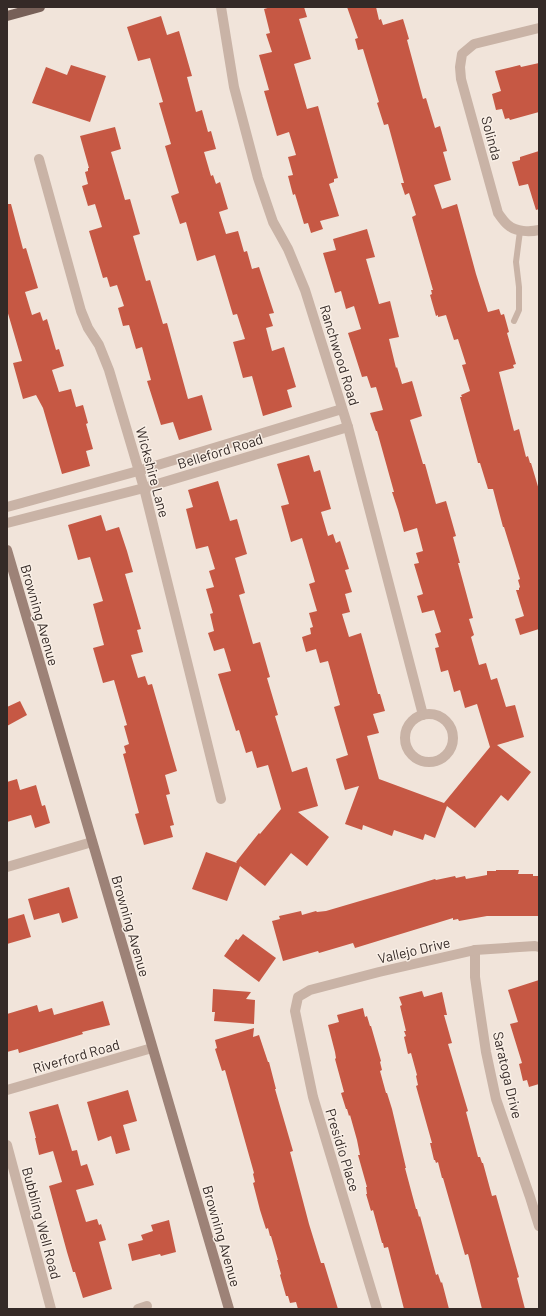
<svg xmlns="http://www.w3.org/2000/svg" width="546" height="1316" viewBox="0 0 546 1316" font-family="Barlow,sans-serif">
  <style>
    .building { fill: #c65844 }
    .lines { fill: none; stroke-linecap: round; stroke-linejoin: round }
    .lane { stroke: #c9b3a6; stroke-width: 6 }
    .street { stroke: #c9b3a6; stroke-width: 10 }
    .secondary { stroke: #9d8277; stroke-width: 10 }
    .primary { stroke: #776058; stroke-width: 10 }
    .labels { text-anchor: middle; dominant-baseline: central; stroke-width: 3; stroke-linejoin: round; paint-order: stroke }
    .street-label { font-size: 14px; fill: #352a27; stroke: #f9efe6 }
  </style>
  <rect width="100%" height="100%" fill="#f1e4da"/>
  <g class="building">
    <path d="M271 7H304L307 17 299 19 311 59 294 64 307 109 318 106 338 178 334 179V182L329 184 339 216 320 221 323 229 311 233 308 223 304 224 295 194 293 195 288 176 293 175 288 157 296 155 289 132 277 136 264 91 269 90 259 55 272 52 266 34 270 33 264 9Z"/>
    <path d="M347 7H376L379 20 381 19 383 25 403 19 409 39 407 40 423 99 426 98 435 128 440 126 447 151 443 152 451 180 434 185 442 209 457 204 476 274 488 312 499 309 501 315 504 314 509 332 507 333 516 364 513 365 514 368 499 372 514 431 519 429 526 457 528 456 530 463H531L539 490V629L520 635 515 619 524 616 516 590H519V588L520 587 518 580 520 579 504 527H503L493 489H488L480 463H478L460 397H462L461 395 470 391 462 365 466 364 458 339 454 340 446 315 438 317V315L436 316 430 295 432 294 431 290H433L412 217 416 215 409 193 405 195 401 183H404L388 124 384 125 377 103 379 102 366 59 363 49 358 50 355 39 358 38Z"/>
    <path d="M161 16 167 35 179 31 192 76 187 77 196 112 202 110 208 132 211 131 216 149 204 152 211 176 213 175 216 184 220 182 228 209 219 212 226 234 238 231 244 252 247 251 252 269 259 267 274 313 269 314 273 326 266 328 272 351 284 347 296 387 287 390 292 407 263 416 252 376 243 378 233 342 245 339 237 314 233 315 215 255 197 261 186 222 180 224 171 196 179 193 165 146 171 144 159 103 163 102 150 58 138 61 127 27Z"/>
    <path d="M539 63V112L510 120 509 118 505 119 502 109 496 110 492 94 501 91 495 71 520 65 521 67Z"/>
    <path d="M71 65 106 76 90 122 32 103 46 67 67 75Z"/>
    <path d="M115 127 121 149 111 152 125 200 130 199 140 234 133 236 146 281 150 280 163 324 167 323 188 399 202 395 212 430 179 440 173 422 161 425 147 381 151 380 142 347 136 349 129 325 123 326 118 308 124 306 117 285 110 287 107 277 103 278 89 231 102 227 95 204 88 206 82 186 88 184 85 172 88 171V168H89L80 136Z"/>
    <path d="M539 151V209L536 210 528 184 519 186 512 162 520 160V157Z"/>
    <path d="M7 204H11L23 249 26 248 38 288 25 292 32 315 40 312 43 321 47 319 56 350 59 349 64 366 52 370 59 392 71 389 76 407 83 405 88 423 86 424 93 449 86 451 90 466 62 474 43 408 36 395 23 399 13 363 22 361 7 310Z"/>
    <path d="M367 229 375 257 366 259 379 304 390 301 399 337 389 339 396 368 397 367 402 384 412 381 422 416 410 420 423 464H425L436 504 446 501 456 536 453 537 460 563H458L473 618 469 619 474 635 471 637 479 665 486 663 491 680 497 678 506 707 515 705 524 737 497 745 531 772 508 801 501 795 475 828 447 806 435 838 425 834 423 840 394 830 392 836 363 825 362 830 345 824 359 786 345 790 336 759 348 755 334 707 340 705 328 661 320 663 316 649 306 652 302 637 311 634 310 628 313 627 309 613 317 611 309 584 315 582 302 538 291 542 281 506 289 504 277 464 309 455 314 472 320 470 331 509 321 512 328 536 333 534 336 543 340 541 349 569 345 570 352 592 345 594 350 612 342 614 349 637 361 633 378 694H380L385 711 373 714 379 733 367 736 379 779 444 803 490 747 477 704 465 708 460 690 454 692 448 670 441 672 435 648 439 647 435 634 441 632 434 610 422 613 417 596 423 594 414 564 419 563 416 553 423 551 417 528 404 532 398 510 392 492H394L377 431H376L370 413 383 410 376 387 371 388 367 376 362 377 348 333 361 329 354 306 346 309 341 291 335 293 323 253 336 250 333 239Z"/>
    <path d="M218 481 230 521 237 519 247 554 235 558 245 593 239 595 253 644 260 642 270 677 267 678 278 715 275 716 292 772 307 767 318 806 298 812 329 837 307 866 291 853 265 886 240 866 227 901 192 889 206 852 237 863 236 862 259 833 260 834 281 809 268 765 257 768 252 751 246 753 239 730 236 731 218 674 231 671 224 648 214 651 208 633 214 631 210 614 213 613 206 589 214 587 209 571 215 569 208 546 196 549 186 509 193 507 188 490Z"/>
    <path d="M101 515 106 531 119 527 127 551 133 572 125 574 141 629 137 630 143 652 131 655 138 678 145 676 148 685 152 684 177 771 165 775 170 794 166 795 174 825 170 826 173 837 144 845 135 814 139 813 123 754 126 753 124 746 129 744 124 726 127 725 114 680 103 683 93 648 104 645 93 604 103 601 90 557 78 560 68 525Z"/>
    <path d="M20 701 27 715 7 726V707Z"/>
    <path d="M17 779 20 790 36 785 42 806 45 805 50 823 35 828 31 815 7 822V782Z"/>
    <path d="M496 870H519L518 874H533V876H539V916H487L459 921 458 919 453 920V918L355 948 353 943 319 953 318 951 283 961 272 921 280 919 279 916 301 911 302 915 316 911 317 912 326 911 435 879 436 880 455 876 456 878 465 876 466 879 487 875V871H496Z"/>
    <path d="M69 887 78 918 62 923 59 913 34 920 28 899Z"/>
    <path d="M24 914 31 937 7 944V919Z"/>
    <path d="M243 934 276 958 259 982 224 956 236 939 238 940Z"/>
    <path d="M539 980V1084L529 1087 527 1080 523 1081 519 1064 522 1063 510 1024 518 1022 508 990Z"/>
    <path d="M213 989 251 992 246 999 255 1000 254 1024 214 1021 215 1012H212Z"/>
    <path d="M422 991 424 997 442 992 447 1015H444L452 1043 448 1044 468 1111 466 1112 478 1157H480L482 1163H483L492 1196 496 1195 519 1277 517 1278 525 1309H482L468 1254 465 1255 443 1178H442L438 1162 436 1163 435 1160H434L430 1143H432L416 1086 418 1085 416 1076 417 1075 411 1053 408 1054 404 1037 406 1036 404 1031H406L400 1006 402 1005 399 997Z"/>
    <path d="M103 1001 110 1025 82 1032 83 1034 19 1053 18 1049 7 1052V1014L37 1005 39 1012 52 1008 54 1015Z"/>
    <path d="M363 1008 365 1017 367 1016 370 1026H371L381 1061 380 1062 382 1070 380 1071 386 1093H387L392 1109 406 1168H405L416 1209H417L419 1217 420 1216 436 1275 438 1274 441 1283 442 1282 449 1309H404L388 1247 384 1248 383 1243H382L373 1210 371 1211 366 1194H367L366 1187H367L358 1155H360L357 1140 350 1115 349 1116 347 1109H346L341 1093 344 1092 335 1059 336 1058 335 1052 328 1025 339 1022 337 1015Z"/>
    <path d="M254 1028 253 1037 259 1035 268 1062H269L276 1089H275L293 1151 290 1152 309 1224 321 1263H324L338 1309H298L296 1302 290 1303 288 1296H286L280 1275 281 1274 277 1260H278L271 1236H270L268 1228 266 1229 260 1210 253 1183 255 1182 253 1174 254 1173 225 1070 222 1071 215 1049 217 1048 215 1040Z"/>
    <path d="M128 1090 137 1121 123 1125 130 1150 116 1154 111 1136 98 1141 87 1102Z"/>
    <path d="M58 1104 72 1151 77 1150 81 1166 87 1164 94 1185 76 1190 86 1222 97 1219 99 1225 101 1224 106 1240 99 1242 112 1289 83 1298 75 1272H73L67 1252 49 1186 62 1182 53 1151 39 1155 35 1138H36L29 1112Z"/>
    <path d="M169 1220 176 1252 161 1256 160 1254 132 1261 128 1244 143 1240 141 1235 153 1231 151 1225Z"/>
  </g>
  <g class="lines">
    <path class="lane" d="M514 321 519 310V287L516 262 520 231"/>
    <g class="street">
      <path d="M221 7 234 87 258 178 273 222 288 249 305 290 348 427 423 715"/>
      <path d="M539 28 474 44 462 54 460 67 461 79 498 213C501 217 504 222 508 225 516 232 530 232 539 230"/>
      <path d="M39 159 81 311 88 328 99 345 109 370 144 488 221 799"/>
      <path d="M7 507 138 471 342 409"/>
      <path d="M7 523 144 488 348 427"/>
      <circle cx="429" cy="738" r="24"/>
      <path d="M7 867 92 842"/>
      <path d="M475 950V977L479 1005 486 1052 496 1099 530 1197 539 1226"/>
      <path d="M7 1090 152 1048"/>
      <path d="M7 1145 51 1309"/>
      <path d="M138 1309 147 1306"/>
      <path d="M377 1309 313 1097 295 1011 298 997 310 990 379 972 475 950 535 946 539 947"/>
    </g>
    <path class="secondary" d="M7 550 229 1309"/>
    <path class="primary" d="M7 16 40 7"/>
  </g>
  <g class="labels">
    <g class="street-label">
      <text transform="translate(492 138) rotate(75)">Solinda</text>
      <text transform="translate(340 355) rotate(73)">Ranchwood Road</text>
      <text transform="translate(220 451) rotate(-17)">Belleford Road</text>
      <text transform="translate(153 472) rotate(75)">Wickshire Lane</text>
      <text transform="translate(40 615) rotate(74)">Browning Avenue</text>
      <text transform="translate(131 926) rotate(74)">Browning Avenue</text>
      <text transform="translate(414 950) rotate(-13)">Vallejo Drive</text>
      <text transform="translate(76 1056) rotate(-16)">Riverford Road</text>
      <text transform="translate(508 1075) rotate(77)">Saratoga Drive</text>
      <text transform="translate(343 1150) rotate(73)">Presidio Place</text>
      <text transform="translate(42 1223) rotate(75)">Bubbling Well Road</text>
      <text transform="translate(222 1236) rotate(74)">Browning Avenue</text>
    </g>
  </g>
  <rect width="546" height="1316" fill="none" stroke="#352a27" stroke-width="16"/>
</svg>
